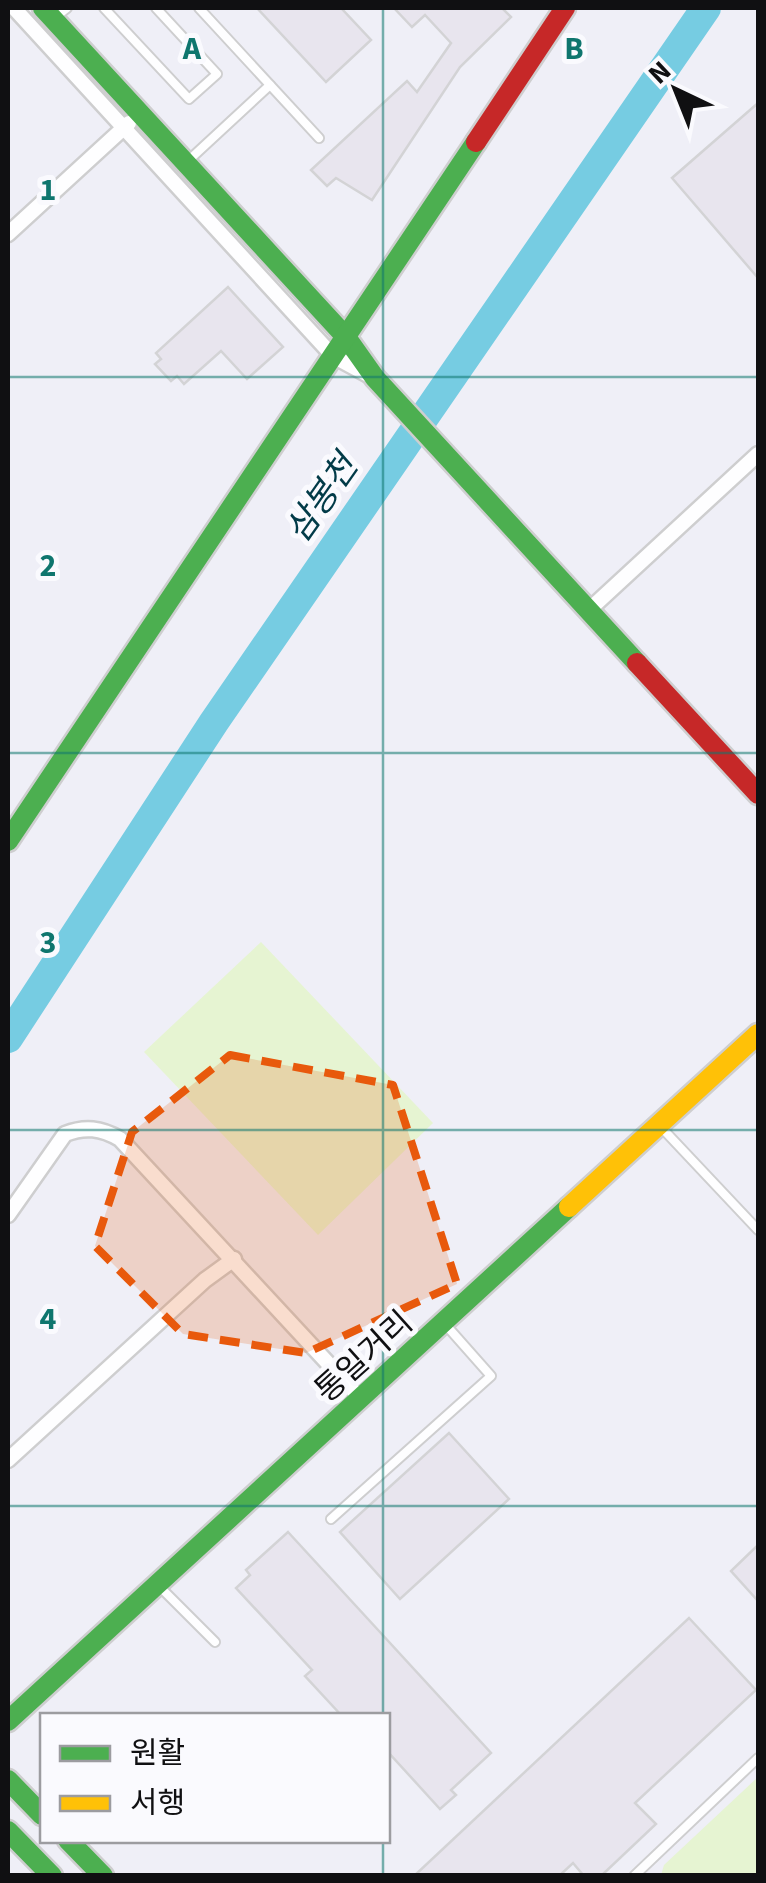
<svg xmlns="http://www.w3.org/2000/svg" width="766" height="1883" viewBox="0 0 766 1883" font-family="'Source Sans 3','Noto Sans KR',sans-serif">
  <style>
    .built { fill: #efeff7; fill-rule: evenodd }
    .green { fill: #e6f4d2 }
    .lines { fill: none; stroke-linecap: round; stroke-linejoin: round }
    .river { stroke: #76cce2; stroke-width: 30 }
    .building { fill: #e8e5ee; stroke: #d3d3d5; stroke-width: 2.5 }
    .lane-casing { stroke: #cececf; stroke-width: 12 }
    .street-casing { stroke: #cececf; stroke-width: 19 }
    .fast-casing { stroke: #cececf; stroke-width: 25 }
    .slow-casing { stroke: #cececf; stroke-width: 25 }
    .jam-casing { stroke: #cececf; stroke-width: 25 }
    .lane { stroke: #fefeff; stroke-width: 8 }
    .street { stroke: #fefeff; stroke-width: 14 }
    .fast { stroke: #4caf50; stroke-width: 20 }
    .slow { stroke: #ffc107; stroke-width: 20 }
    .jam { stroke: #c62828; stroke-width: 20 }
    .marked { fill: #e8590c; fill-opacity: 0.2; stroke: #e8590c; stroke-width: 8; stroke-dasharray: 20 12; stroke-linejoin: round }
    .grid { fill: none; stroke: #0f766e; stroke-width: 2.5; stroke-opacity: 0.55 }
    .labels { text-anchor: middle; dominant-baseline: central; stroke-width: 10; stroke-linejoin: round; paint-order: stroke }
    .street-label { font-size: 32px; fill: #101012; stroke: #fafafe }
    .water-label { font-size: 35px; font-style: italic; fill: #023b48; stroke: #fafafe }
    .grid-label { font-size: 32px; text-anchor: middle; font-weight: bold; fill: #0f766e; stroke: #fafafe; stroke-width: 10; stroke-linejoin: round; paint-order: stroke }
  </style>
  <rect width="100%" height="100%" fill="#fbfbfd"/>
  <path class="built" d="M8 8H758V1875L8 1876ZM42 1716H388V1840H42Z"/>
  <g class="green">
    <path d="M261 942 433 1123 318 1235 144 1052Z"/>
    <path d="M758 1777V1875H661L664 1865Z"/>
  </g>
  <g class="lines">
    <path class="river" d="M8 1038 214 722 706 8"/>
  </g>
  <g class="building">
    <path d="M257 8H341L371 40 326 82Z"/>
    <path d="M394 8H502L511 17 460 67 372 200 336 178 327 186 311 170 407 81 417 92 451 43 425 15 412 27Z"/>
    <path d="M758 103V278L672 178Z"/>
    <path d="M228 287 283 347 247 379 221 351 184 384 177 376 171 381 155 364 161 359 156 353Z"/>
    <path d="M449 1433 509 1499 400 1599 340 1532Z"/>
    <path d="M288 1532 491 1753 451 1790 456 1795 440 1809 388 1752V1716H342L305 1676 312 1670 236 1588 250 1575 246 1570Z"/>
    <path d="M758 1545V1601L731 1571Z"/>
    <path d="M689 1618 756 1690 635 1803 656 1824 601 1876H584L573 1863 559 1876H414Z"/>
  </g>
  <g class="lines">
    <defs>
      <g id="lane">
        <path d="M104 8 189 99 217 74 156 8"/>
        <path d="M199 8 319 138"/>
        <path d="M53 19 67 8"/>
        <path d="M189 160 270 85"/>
        <path d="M660 1126 758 1230"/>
        <path d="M331 1519 491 1376 445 1324"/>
        <path d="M158 1585 215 1642"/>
        <path d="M634 1876 758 1758"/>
      </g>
      <g id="street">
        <path d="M14 8 333 356 370 376"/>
        <path d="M8 234 129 123"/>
        <path d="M589 610 758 454"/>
        <path d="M8 1215 65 1134C85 1126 101 1128 120 1139L362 1400"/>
        <path d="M8 1460 205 1280 234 1259"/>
      </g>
      <g id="fast">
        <path d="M43 8 346 337 375 378 637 663"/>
        <path d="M8 841 476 142"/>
        <path d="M8 1721 569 1207"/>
        <path d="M8 1780 42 1815"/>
        <path d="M8 1831 52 1876"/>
        <path d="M68 1840 103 1876"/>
      </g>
      <path id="slow" d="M569 1207 758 1034"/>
      <g id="jam">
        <path d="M476 142 565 8"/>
        <path d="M637 663 758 794"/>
      </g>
    </defs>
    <use href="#lane" class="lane-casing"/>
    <use href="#street" class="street-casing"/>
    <use href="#fast" class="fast-casing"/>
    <use href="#slow" class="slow-casing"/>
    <use href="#jam" class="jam-casing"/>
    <use href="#lane" class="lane"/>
    <use href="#street" class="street"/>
    <use href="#fast" class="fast"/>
    <use href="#slow" class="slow"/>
    <use href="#jam" class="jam"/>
  </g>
  <path class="marked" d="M230 1055 393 1085 457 1284 306 1353 183 1334 95 1246 132 1132Z"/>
  <path class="grid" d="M383 8V1716M8 377H758M8 753H758M8 1130H758M8 1506H758M383 1840V1876"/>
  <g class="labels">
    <g class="street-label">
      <text transform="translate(364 1357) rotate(-42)">통일거리</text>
    </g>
    <g class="water-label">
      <text transform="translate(322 499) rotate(-55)">삼봉천</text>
    </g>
  </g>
  <g class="grid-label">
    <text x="192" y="59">A</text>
    <text x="574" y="59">B</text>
    <text x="48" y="200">1</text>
    <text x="48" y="576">2</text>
    <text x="48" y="953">3</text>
    <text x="48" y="1329">4</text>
  </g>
  <rect width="766" height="1883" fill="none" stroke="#101012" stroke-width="20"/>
  <rect x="40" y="1713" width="350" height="130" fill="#fafafe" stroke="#9c9ca0" stroke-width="2.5"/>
  <rect x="60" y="1746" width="50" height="15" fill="#4caf50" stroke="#9c9ca0" stroke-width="2.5"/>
  <text x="130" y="1763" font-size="30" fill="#101012">원활</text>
  <rect x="60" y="1796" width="50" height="15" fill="#ffc107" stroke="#9c9ca0" stroke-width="2.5"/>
  <text x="130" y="1813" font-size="30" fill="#101012">서행</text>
  <g transform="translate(676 90) rotate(317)" stroke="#fafafe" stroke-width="8" paint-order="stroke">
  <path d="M0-8L18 38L0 25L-18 38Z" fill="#101012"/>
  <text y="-15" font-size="28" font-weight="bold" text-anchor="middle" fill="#101012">N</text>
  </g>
</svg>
